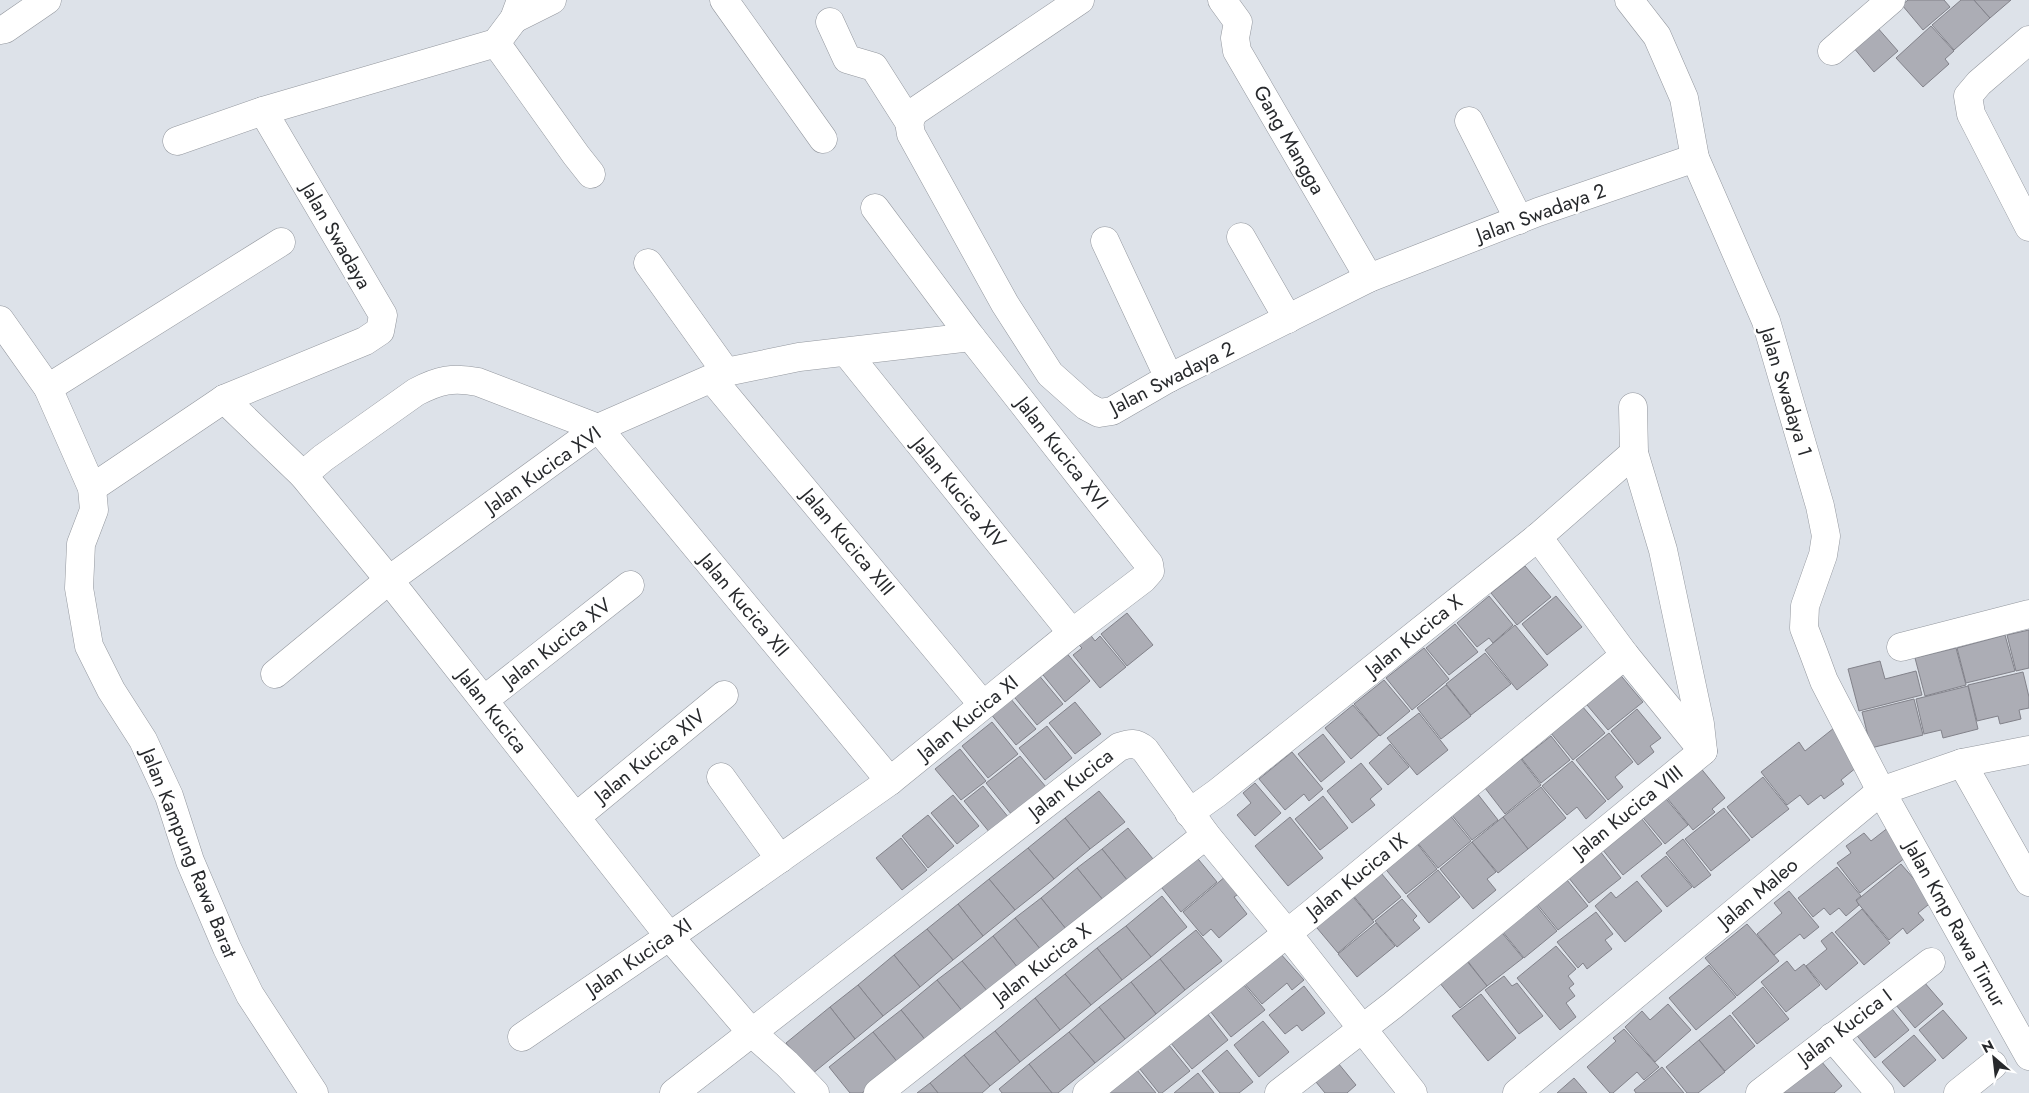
<svg xmlns="http://www.w3.org/2000/svg" width="2029" height="1093" viewBox="0 0 2029 1093" font-family="Jost,sans-serif">
  <style>
    .building { fill: #acadb5; stroke: #82828a }
    .lines { fill: none; stroke-linecap: round; stroke-linejoin: round }
    .minor-casing { stroke: #93979e; stroke-width: 29 }
    .minor { stroke: #fff; stroke-width: 28 }
    .labels { text-anchor: middle; dominant-baseline: central; stroke-width: 5; stroke-linejoin: round; paint-order: stroke }
    .street-label { font-size: 20px; fill: #27292c; stroke: #fff }
  </style>
  <rect width="100%" height="100%" fill="#dde2e9"/>
  <g class="building">
    <path d="M1908 0H1944L1950 7 1923 30 1902 5Z"/>
    <path d="M1961 0H1974L1990 18 1954 50 1932 25Z"/>
    <path d="M1974 0H2011L1990 18Z"/>
    <path d="M1876 26 1898 51 1874 72 1853 47Z"/>
    <path d="M1931 26 1954 51 1945 59 1949 64 1923 87 1896 58Z"/>
    <path d="M1525 566 1551 597 1517 625 1491 593Z"/>
    <path d="M1489 596 1513 625 1493 643 1489 638 1477 647 1457 623Z"/>
    <path d="M1556 596 1582 627 1547 655 1522 624Z"/>
    <path d="M1127 613 1153 645 1127 666 1101 634Z"/>
    <path d="M1455 624 1478 652 1449 675 1426 648Z"/>
    <path d="M1515 625 1548 665 1517 690 1485 650Z"/>
    <path d="M2029 630V668L2016 671 2007 635Z"/>
    <path d="M1089 633 1095 641 1100 636 1126 667 1100 688 1073 655 1082 648 1077 643Z"/>
    <path d="M2005 635 2015 671 1966 683 1957 648Z"/>
    <path d="M1424 648 1449 679 1412 710 1386 678Z"/>
    <path d="M1956 648 1966 685 1925 696 1915 658Z"/>
    <path d="M1064 650 1090 681 1065 702 1039 670Z"/>
    <path d="M1485 653 1511 684 1471 715 1446 684Z"/>
    <path d="M1880 661 1885 679 1916 671 1922 695 1859 711 1848 669Z"/>
    <path d="M1617 671 1643 702 1608 730 1582 699Z"/>
    <path d="M2023 672 2029 697V708L2019 710 2021 719 2000 724 1998 716 1977 721 1968 685Z"/>
    <path d="M1037 673 1063 704 1037 725 1011 693Z"/>
    <path d="M1384 680 1410 711 1380 736 1354 704Z"/>
    <path d="M1446 685 1471 716 1441 739 1417 708Z"/>
    <path d="M1968 686 1978 729 1943 738 1941 730 1924 734 1916 699Z"/>
    <path d="M1010 698 1036 729 1016 745 990 713Z"/>
    <path d="M1914 699 1923 735 1871 748 1862 712Z"/>
    <path d="M1075 702 1101 734 1075 754 1049 723Z"/>
    <path d="M1353 705 1379 735 1351 759 1325 728Z"/>
    <path d="M1582 706 1605 733 1573 760 1550 732Z"/>
    <path d="M1637 709 1661 738 1650 746 1654 752 1638 765 1611 731Z"/>
    <path d="M1419 713 1448 750 1417 775 1387 738Z"/>
    <path d="M992 722 1018 754 988 778 962 746Z"/>
    <path d="M1047 726 1072 758 1045 780 1019 748Z"/>
    <path d="M1834 728 1862 763 1841 780 1844 784 1824 799 1821 795 1808 805 1800 795 1787 805 1761 772 1799 742 1805 751Z"/>
    <path d="M1609 733 1633 762 1615 777 1623 787 1608 800 1576 760Z"/>
    <path d="M1323 734 1345 762 1321 782 1298 754Z"/>
    <path d="M1551 736 1570 760 1541 783 1522 759Z"/>
    <path d="M1390 744 1409 767 1388 785 1369 763Z"/>
    <path d="M960 749 986 781 961 800 935 769Z"/>
    <path d="M1292 752 1323 789 1309 801 1304 794 1285 810 1259 779Z"/>
    <path d="M1020 756 1046 787 1012 815 986 783Z"/>
    <path d="M1521 759 1541 785 1505 814 1485 788Z"/>
    <path d="M1572 761 1606 801 1586 819 1577 807 1567 815 1542 786Z"/>
    <path d="M1361 763 1382 789 1370 799 1375 805 1352 823 1327 791Z"/>
    <path d="M1699 766 1725 798 1712 809 1715 812 1693 830 1663 793Z"/>
    <path d="M1763 777 1789 809 1752 838 1727 807Z"/>
    <path d="M1255 783 1281 813 1255 836 1237 815 1251 803 1243 793Z"/>
    <path d="M983 786 1009 818 990 833 964 801Z"/>
    <path d="M1541 787 1566 818 1528 849 1503 817Z"/>
    <path d="M1473 788 1498 820 1472 840 1447 809Z"/>
    <path d="M1099 791 1125 822 1090 849 1065 818Z"/>
    <path d="M1662 794 1688 825 1665 844 1639 813Z"/>
    <path d="M953 795 979 826 957 844 931 813Z"/>
    <path d="M1323 796 1348 828 1320 850 1295 819Z"/>
    <path d="M1724 808 1750 840 1711 871 1685 839Z"/>
    <path d="M1445 809 1471 841 1438 868 1412 836Z"/>
    <path d="M1637 813 1662 844 1623 875 1598 844Z"/>
    <path d="M928 815 954 846 928 868 902 836Z"/>
    <path d="M1290 817 1323 858 1288 886 1255 846Z"/>
    <path d="M1503 817 1528 849 1498 873 1472 842Z"/>
    <path d="M1065 818 1090 849 1054 879 1028 848Z"/>
    <path d="M1889 827 1910 854 1860 893 1837 863 1851 853 1846 846 1864 833 1871 841Z"/>
    <path d="M1128 828 1153 859 1127 880 1102 849Z"/>
    <path d="M901 838 927 870 902 890 876 858Z"/>
    <path d="M1683 839 1711 875 1694 888 1666 853Z"/>
    <path d="M1415 841 1437 869 1406 894 1383 866Z"/>
    <path d="M1472 842 1496 872 1487 879 1496 890 1473 909 1440 869Z"/>
    <path d="M1596 846 1621 878 1589 903 1564 872Z"/>
    <path d="M1028 848 1054 879 1015 910 989 879Z"/>
    <path d="M1102 849 1127 880 1103 900 1077 868Z"/>
    <path d="M1194 854 1217 882 1181 912 1158 883Z"/>
    <path d="M1666 856 1692 887 1667 907 1641 876Z"/>
    <path d="M1901 864 1933 901 1918 913 1924 920 1907 934 1903 928 1889 940 1856 901Z"/>
    <path d="M1837 867 1861 896 1856 900 1859 905 1846 916 1839 908 1830 915 1824 908 1813 917 1798 898Z"/>
    <path d="M1077 868 1103 900 1066 929 1041 898Z"/>
    <path d="M1438 870 1460 897 1429 923 1407 896Z"/>
    <path d="M1381 873 1401 897 1373 920 1348 889Z"/>
    <path d="M1563 875 1588 906 1558 930 1533 899Z"/>
    <path d="M1226 876 1240 893 1234 897 1247 914 1219 938 1211 929 1203 936 1183 912Z"/>
    <path d="M989 879 1015 910 983 936 958 904Z"/>
    <path d="M1637 881 1662 911 1625 942 1595 906 1611 892 1616 898Z"/>
    <path d="M1789 891 1819 927 1804 939 1800 934 1774 955 1757 934 1782 913 1774 903Z"/>
    <path d="M1349 892 1374 922 1338 953 1312 922Z"/>
    <path d="M1162 896 1187 927 1151 957 1126 926Z"/>
    <path d="M1041 898 1066 929 1041 950 1015 918Z"/>
    <path d="M1402 899 1417 916 1413 920 1420 928 1397 947 1375 921Z"/>
    <path d="M1532 900 1557 931 1524 958 1498 926Z"/>
    <path d="M958 904 983 936 953 960 927 929Z"/>
    <path d="M1862 909 1890 943 1864 965 1835 932Z"/>
    <path d="M1596 912 1613 934 1605 940 1612 949 1587 969 1583 963 1578 968 1557 942Z"/>
    <path d="M1015 918 1041 950 1018 968 993 936Z"/>
    <path d="M1376 923 1395 946 1357 977 1338 954Z"/>
    <path d="M1747 924 1779 961 1737 996 1705 958Z"/>
    <path d="M1126 926 1151 957 1122 980 1097 948Z"/>
    <path d="M1498 928 1523 958 1487 986 1463 955Z"/>
    <path d="M927 929 953 960 920 987 894 955Z"/>
    <path d="M1196 930 1222 961 1185 990 1160 959Z"/>
    <path d="M1832 932 1858 963 1826 990 1806 966 1827 949 1821 941Z"/>
    <path d="M993 936 1018 968 988 992 962 961Z"/>
    <path d="M1556 946 1576 969 1568 976 1574 984 1569 988 1575 996 1566 1003 1576 1017 1560 1030 1517 978Z"/>
    <path d="M1097 948 1122 980 1091 1005 1065 974Z"/>
    <path d="M1279 952 1304 980 1292 990 1287 983 1262 1004 1244 983Z"/>
    <path d="M894 955 920 987 883 1016 858 985Z"/>
    <path d="M1462 955 1487 986 1460 1008 1435 977Z"/>
    <path d="M1160 959 1185 990 1156 1014 1131 982Z"/>
    <path d="M962 961 988 992 963 1012 937 980Z"/>
    <path d="M1787 961 1795 971 1804 964 1820 985 1786 1012 1761 982Z"/>
    <path d="M1709 965 1736 997 1696 1030 1669 998Z"/>
    <path d="M1065 974 1091 1005 1060 1030 1035 998Z"/>
    <path d="M1504 976 1512 986 1517 983 1543 1016 1519 1034 1485 990Z"/>
    <path d="M1239 979 1265 1010 1231 1037 1206 1006Z"/>
    <path d="M937 980 963 1012 927 1042 901 1010Z"/>
    <path d="M1131 982 1156 1014 1125 1039 1099 1007Z"/>
    <path d="M1924 982 1943 1004 1915 1028 1891 999Z"/>
    <path d="M858 985 883 1016 855 1039 830 1007Z"/>
    <path d="M1304 986 1325 1013 1302 1031 1297 1025 1285 1034 1269 1015Z"/>
    <path d="M1763 987 1789 1019 1757 1044 1732 1013Z"/>
    <path d="M1481 994 1516 1038 1488 1061 1452 1016Z"/>
    <path d="M1035 998 1060 1030 1020 1062 995 1031Z"/>
    <path d="M1668 1004 1691 1030 1655 1062 1625 1027 1642 1011 1650 1020Z"/>
    <path d="M1888 1004 1909 1030 1875 1058 1854 1032Z"/>
    <path d="M830 1007 855 1039 812 1074 786 1043Z"/>
    <path d="M1099 1007 1125 1039 1095 1063 1069 1032Z"/>
    <path d="M1203 1008 1228 1040 1192 1069 1166 1037Z"/>
    <path d="M901 1010 927 1042 899 1064 873 1032Z"/>
    <path d="M1943 1010 1967 1038 1943 1059 1919 1030Z"/>
    <path d="M1730 1015 1755 1046 1725 1071 1699 1040Z"/>
    <path d="M1263 1021 1289 1052 1259 1077 1234 1045Z"/>
    <path d="M1624 1029 1659 1067 1644 1080 1637 1072 1613 1093H1610L1587 1067 1616 1041 1613 1038Z"/>
    <path d="M995 1031 1020 1062 990 1086 964 1055Z"/>
    <path d="M873 1032 899 1064 862 1093H850L829 1067Z"/>
    <path d="M1069 1032 1095 1063 1058 1093H1052L1029 1064Z"/>
    <path d="M1914 1035 1936 1060 1904 1087 1882 1062Z"/>
    <path d="M1164 1039 1190 1071 1162 1093H1159L1135 1063Z"/>
    <path d="M1699 1040 1725 1072 1698 1093H1687L1666 1067Z"/>
    <path d="M1227 1050 1253 1082 1239 1093H1220L1202 1071Z"/>
    <path d="M964 1055 990 1086 982 1093H938L930 1083Z"/>
    <path d="M1816 1055 1842 1086 1834 1093H1783L1777 1086Z"/>
    <path d="M1338 1063 1356 1085 1347 1093H1325L1316 1082Z"/>
    <path d="M1029 1064 1052 1093H1002L999 1089Z"/>
    <path d="M1133 1065 1156 1093H1109L1105 1087Z"/>
    <path d="M1662 1067 1684 1093H1636L1634 1090Z"/>
    <path d="M1198 1073 1214 1093H1174Z"/>
    <path d="M1574 1078 1587 1093H1557Z"/>
    <path d="M930 1083 938 1093H917Z"/>
  </g>
  <g class="lines">
    <defs>
      <g id="minor">
        <path d="M724 0 823 139"/>
        <path d="M1222 0 1238 22 1235 38 1237 51 1369 278"/>
        <path d="M1629 0 1657 36 1684 98 1695 158 1766 321 1820 506 1826 536 1823 555 1805 606 1804 628 1814 654 1824 681 1881 791 2029 1056"/>
        <path d="M514 19 552 0"/>
        <path d="M830 22 847 59 874 67 909 122 911 134 1005 304 1050 374 1086 406 1099 413 1112 411 1169 378 1369 278 1538 212 1695 158"/>
        <path d="M0 30 5 29 47 0"/>
        <path d="M2029 40 1979 83 1968 96 1971 114 2029 227"/>
        <path d="M496 43 576 155 591 174"/>
        <path d="M1832 51 1891 0"/>
        <path d="M1469 121 1519 220"/>
        <path d="M909 122 914 112 1080 0"/>
        <path d="M177 141 263 111 496 43 514 19 521 0"/>
        <path d="M1241 237 1288 319"/>
        <path d="M1105 241 1169 378"/>
        <path d="M648 263 726 372"/>
        <path d="M0 320 48 388 92 488 94 510 81 544 79 588 89 646 111 690 143 740 169 796 190 861 227 948 250 995 314 1093"/>
        <path d="M846 352 1072 633"/>
        <path d="M712 379 983 705"/>
        <path d="M48 388 281 242"/>
        <path d="M224 399 303 475 389 580 669 936 751 1032 787 1064 815 1093"/>
        <path d="M303 475 323 458 416 392C439 380 453 377 478 382L598 428 890 781"/>
        <path d="M92 488 224 399 365 341 380 331 383 315 263 111"/>
        <path d="M1538 537 1625 655 1703 751"/>
        <path d="M1901 647 2029 614"/>
        <path d="M275 674 389 580 598 428 726 372 799 357 971 337"/>
        <path d="M484 700 630 585"/>
        <path d="M1962 763 2029 882"/>
        <path d="M721 777 780 859"/>
        <path d="M1189 813 1217 793 1538 537 1634 453"/>
        <path d="M576 817 724 695"/>
        <path d="M522 1037 686 925 890 781 1072 633 1143 579 1150 571 1149 564 1144 558 971 337 875 208"/>
        <path d="M1832 1037 1880 1093"/>
        <path d="M674 1093 1119 747C1130 743 1136 742 1145 750L1206 835 1287 933 1413 1093"/>
        <path d="M878 1093 1206 835"/>
        <path d="M1087 1093 1310 915 1625 655"/>
        <path d="M1279 1093 1393 1005 1703 751 1700 724 1663 550 1634 453 1633 407"/>
        <path d="M1517 1093 1881 791 1962 763 2029 750"/>
        <path d="M1760 1093 1931 962"/>
        <path d="M1958 1093 1993 1065"/>
      </g>
    </defs>
    <use href="#minor" class="minor-casing"/>
    <use href="#minor" class="minor"/>
  </g>
  <g class="labels">
    <g class="street-label">
      <text transform="translate(1289 140) rotate(60)">Gang Mangga</text>
      <text transform="translate(1541 213) rotate(-20)">Jalan Swadaya 2</text>
      <text transform="translate(336 236) rotate(60)">Jalan Swadaya</text>
      <text transform="translate(1172 378) rotate(-27)">Jalan Swadaya 2</text>
      <text transform="translate(1786 392) rotate(73)">Jalan Swadaya 1</text>
      <text transform="translate(1062 453) rotate(52)">Jalan Kucica XVI</text>
      <text transform="translate(543 470) rotate(-35)">Jalan Kucica XVI</text>
      <text transform="translate(959 493) rotate(51)">Jalan Kucica XIV</text>
      <text transform="translate(848 542) rotate(50)">Jalan Kucica XIII</text>
      <text transform="translate(744 605) rotate(50)">Jalan Kucica XII</text>
      <text transform="translate(1414 636) rotate(-39)">Jalan Kucica X</text>
      <text transform="translate(557 643) rotate(-38)">Jalan Kucica XV</text>
      <text transform="translate(492 711) rotate(52)">Jalan Kucica</text>
      <text transform="translate(968 718) rotate(-39)">Jalan Kucica XI</text>
      <text transform="translate(650 756) rotate(-39)">Jalan Kucica XIV</text>
      <text transform="translate(1071 784) rotate(-38)">Jalan Kucica</text>
      <text transform="translate(1628 812) rotate(-39)">Jalan Kucica VIII</text>
      <text transform="translate(189 853) rotate(68)">Jalan Kampung Rawa Barat</text>
      <text transform="translate(1357 876) rotate(-39)">Jalan Kucica IX</text>
      <text transform="translate(1758 893) rotate(-40)">Jalan Maleo</text>
      <text transform="translate(1955 924) rotate(61)">Jalan Kmp Rawa Timur</text>
      <text transform="translate(639 957) rotate(-34)">Jalan Kucica XI</text>
      <text transform="translate(1042 964) rotate(-38)">Jalan Kucica X</text>
      <text transform="translate(1845 1027) rotate(-37)">Jalan Kucica I</text>
    </g>
  </g>
  <g transform="translate(1994 1058) rotate(332)" stroke="#ffffff" stroke-width="4" paint-order="stroke">
  <path d="M0-4L9 19L0 12L-9 19Z" fill="#27292c"/>
  <text y="-8" font-size="14" font-weight="bold" text-anchor="middle" fill="#27292c">N</text>
  </g>
</svg>
